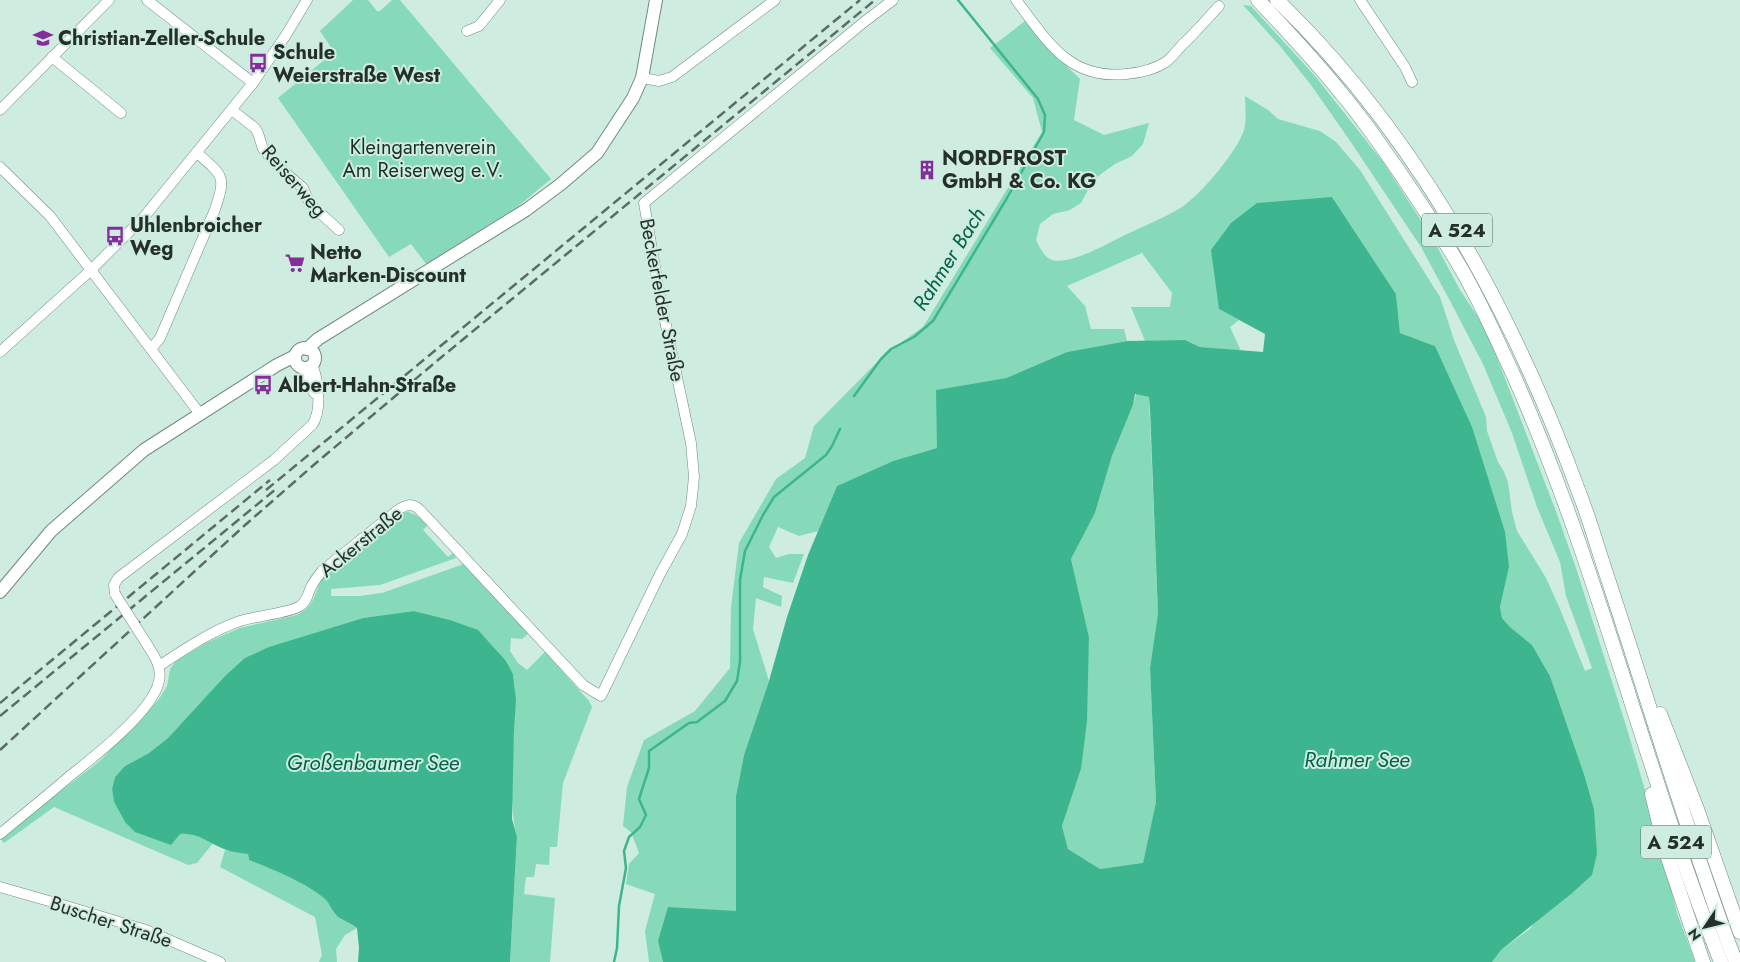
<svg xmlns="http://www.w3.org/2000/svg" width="1740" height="962" viewBox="0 0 1740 962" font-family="Jost,sans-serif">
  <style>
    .green { fill: #86dab9 }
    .water { fill: #3db68f; fill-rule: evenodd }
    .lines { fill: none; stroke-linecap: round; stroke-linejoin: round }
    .stream { stroke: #3db68f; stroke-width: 2.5 }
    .minor-casing { stroke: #708c80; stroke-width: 11 }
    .major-casing { stroke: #708c80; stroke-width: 14 }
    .highway-casing { stroke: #708c80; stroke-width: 15 }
    .minor { stroke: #fff; stroke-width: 10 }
    .major { stroke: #fff; stroke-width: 12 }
    .highway { stroke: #fff; stroke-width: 14 }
    .rail { stroke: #5b6c64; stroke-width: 2.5; stroke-dasharray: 10 5; stroke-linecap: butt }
    .minor-bridge-casing { stroke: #708c80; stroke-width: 11; stroke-linecap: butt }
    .minor-bridge { stroke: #fff; stroke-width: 10 }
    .labels { text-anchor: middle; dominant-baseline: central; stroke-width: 4; stroke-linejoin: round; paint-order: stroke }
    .shield { fill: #ceecdf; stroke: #586861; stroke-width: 1 }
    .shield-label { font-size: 19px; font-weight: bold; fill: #25302b }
    .poi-label { font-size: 20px; font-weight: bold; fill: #25302b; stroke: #ceecdf; text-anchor: start }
    .park-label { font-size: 20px; fill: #192e26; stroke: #ceecdf }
    .street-label { font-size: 20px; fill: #25302b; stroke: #ceecdf }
    .water-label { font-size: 21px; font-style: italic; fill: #006349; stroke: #ceecdf }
  </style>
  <rect width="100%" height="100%" fill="#ceecdf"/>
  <g class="green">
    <path d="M353 0H368L377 11H380L392 0H400L551 179 511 212 427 265 411 244 389 257 278 98 334 52 320 31Z"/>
    <path d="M1243 5 1251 6 1315 76 1383 162 1433 239 1460 290 1486 329 1557 514 1576 568 1627 729 1655 824 1677 913 1695 962H1492L1501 950 1531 928 1594 809 1584 774 1550 676 1532 645 1510 627 1502 618 1500 607 1509 567 1435 346 1400 333 1396 294 1332 197 1219 309 1239 320 1230 327 1241 351 1200 347 1185 340 1145 341 1131 307H1170L1172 293 1142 253 1067 286 1085 306 1091 329H1124L1127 341 1067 352 1006 378 937 390V448L893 461 837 486 818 531 799 536 778 527 769 547 776 558 789 554H804L793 583 764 577 763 587 782 596 781 607 756 598 753 629 769 681 744 755 736 796V911L658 941 663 962H649L645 931 655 894 626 884 629 864 639 853 631 832 623 826 627 787 644 740 695 711 730 668 731 607 739 543 776 479 805 458 814 426 885 354 923 327 1042 132 1033 98 990 48 1025 21 1045 45 1080 79 1074 120 1104 135 1149 123 1143 144 1132 156 1115 164 1094 179 1081 203 1070 210 1053 214 1040 224 1036 240C1040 247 1043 257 1052 260 1067 265 1102 247 1117 239 1138 228 1161 220 1182 207 1201 194 1237 152 1244 130 1247 119 1245 106 1245 96L1268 110 1278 119 1320 131 1336 142 1360 170 1440 297 1454 340 1486 417 1487 431 1498 462 1504 472 1508 482 1512 512 1517 531 1546 578 1560 609 1585 671 1592 668 1566 596 1560 562 1537 507 1512 433 1483 364 1449 299 1421 247 1346 135 1311 85 1280 46Z"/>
    <path d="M1136 394 1149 397 1158 613 1150 668 1156 802 1143 864 1100 869 1068 849 1062 826 1081 769 1089 637 1071 559 1095 513 1112 456 1133 405Z"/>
    <path d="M408 512 416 515 428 525 423 530 448 557 453 553 456 558 380 585 331 589V596H359L382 593 464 564 529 633 522 639 511 638 510 651 518 663 527 670 545 652 589 701 592 707 563 783 557 847H550L549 865 536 864 534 877H526L524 894 555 898 550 962H510L517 838C509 804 512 767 514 732 514 711 517 695 513 674L450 620 414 611 363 618 305 636 224 677 168 738 149 753 125 766 115 777 112 789 114 802 125 822 180 834 189 833 213 843 197 863 188 865 54 807 4 843 0 838 101 760 159 699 167 686 170 669 175 662 208 642 240 628 297 615C317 605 314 591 324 574L400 513Z"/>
    <path d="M225 850 248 854 249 860C271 869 309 883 326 900 330 905 333 912 337 916 342 920 352 924 357 928L345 935 336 949 337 962H319L322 955 315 917 220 867Z"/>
  </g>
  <g class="water">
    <path d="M1332 197 1396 294 1400 333 1435 346 1472 427 1505 532 1509 567 1500 607 1502 618 1510 627 1532 645 1550 676 1584 774 1594 809 1597 854 1592 875 1571 894 1501 950 1492 962H663L658 941 668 907 736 911V796L744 755 769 681 787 617 808 555 837 486 893 461 937 448 936 390 1006 378 1067 352 1127 341 1185 340 1200 347 1263 352 1265 334 1219 309 1211 250 1231 223 1257 203ZM1135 394 1149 397 1150 409 1158 613 1150 668 1156 802 1143 863 1100 869 1068 849 1062 826 1081 769 1087 721 1089 637 1071 559 1095 513 1112 456 1133 405Z"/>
    <path d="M414 611 450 620 478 630 506 661 513 674 516 700 514 731 512 819 517 837 510 962H358L359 948 357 928C352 924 342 920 337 916 333 912 330 905 326 900 308 883 271 869 249 860L248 854C240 853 231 852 224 849 209 843 196 832 180 834L171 845 135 832 125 822 114 802 112 789 115 777 125 766 149 753 168 738 224 677 245 658 269 647 363 618Z"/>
  </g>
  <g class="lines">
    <g class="stream">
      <path d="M854 396 881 359 891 349 914 337 933 321 1007 198 1044 132 1045 115 1038 99 958 0"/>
      <path d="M614 962 617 948 619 906 626 868 624 851 629 837 640 827 646 815 639 799 649 768V751L689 723 697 722 725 701 737 681 740 662V580L745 551 763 515 774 497 826 455 832 446 840 429"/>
    </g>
    <defs>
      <g id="minor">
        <path d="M147 0 253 83"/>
        <path d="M1016 0C1047 40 1068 80 1126 74 1139 73 1155 69 1166 62 1172 57 1177 51 1182 45 1195 33 1207 19 1219 6"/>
        <path d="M1360 0 1405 67 1412 82"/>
        <path d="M467 31 479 26 500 0"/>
        <path d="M52 57 121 113"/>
        <path d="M642 78 659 81 672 77 775 0"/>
        <path d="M0 110 109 0"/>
        <path d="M232 110 255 128 258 133 263 149 280 168 303 188 310 204 339 230"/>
        <path d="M0 167 50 216 200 414"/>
        <path d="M151 349 160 338 214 212C226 177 225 177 197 153"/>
        <path d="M0 352 91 270 144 217 253 83 286 35 307 0"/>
        <path d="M302 367 308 375 314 393"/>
        <path d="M115 594 114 585 118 578 274 460 312 425C322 411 319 380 312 365"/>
        <path d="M159 666C185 649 211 631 240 621 255 616 290 613 300 606 307 601 308 594 311 587 314 581 318 576 322 571L398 510C407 504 412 503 420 510L583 685 601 696 660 574 682 534 691 506 694 477 691 443 661 302 644 203 864 22 893 0"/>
        <path d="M0 834C24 814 48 795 71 775 95 756 153 711 159 681 162 667 155 657 148 646"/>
        <path d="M0 887 63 905 146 930 220 962"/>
      </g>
      <g id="major">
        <circle cx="305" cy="358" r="10"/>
        <path d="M307 349 318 339 526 210 561 184 597 153 633 98 642 78 656 0"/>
        <path d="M0 592 51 531 144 450 277 365 295 356"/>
      </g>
      <g id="highway">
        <path d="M1258 0C1286 30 1315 60 1341 93 1363 119 1383 148 1402 176 1423 207 1444 239 1463 272 1482 305 1497 340 1513 374 1598 564 1644 769 1721 962"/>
        <path d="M1277 0C1418 136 1513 312 1580 495 1591 523 1599 553 1609 582 1638 670 1665 758 1694 845 1708 884 1720 924 1736 962"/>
        <path d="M1660 714 1697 809 1740 932"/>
        <path d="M1652 794 1666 852 1703 962"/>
      </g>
    </defs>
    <use href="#minor" class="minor-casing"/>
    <use href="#major" class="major-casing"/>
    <use href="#highway" class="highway-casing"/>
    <use href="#minor" class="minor"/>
    <use href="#major" class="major"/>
    <use href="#highway" class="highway"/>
    <g class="rail">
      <path d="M266 490 860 0"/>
      <path d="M0 703 270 480"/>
      <path d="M0 716 276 489"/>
      <path d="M0 750 244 526 316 463 438 360 875 0"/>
    </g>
    <defs>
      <path id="minor-bridge" d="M115 594 148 646"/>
    </defs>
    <use href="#minor-bridge" class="minor-bridge-casing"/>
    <use href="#minor-bridge" class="minor-bridge"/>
  </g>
  <defs>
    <symbol id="school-bare" viewBox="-9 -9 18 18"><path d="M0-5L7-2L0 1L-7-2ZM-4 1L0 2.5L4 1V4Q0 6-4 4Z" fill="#832e9c" stroke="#ceecdf" stroke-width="2.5" paint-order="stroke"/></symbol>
    <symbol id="bus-bare" viewBox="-9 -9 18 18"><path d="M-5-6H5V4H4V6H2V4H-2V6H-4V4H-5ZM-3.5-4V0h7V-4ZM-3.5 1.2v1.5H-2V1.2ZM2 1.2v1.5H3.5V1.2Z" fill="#832e9c" stroke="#ceecdf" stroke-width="2.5" paint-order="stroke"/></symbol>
    <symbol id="building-bare" viewBox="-9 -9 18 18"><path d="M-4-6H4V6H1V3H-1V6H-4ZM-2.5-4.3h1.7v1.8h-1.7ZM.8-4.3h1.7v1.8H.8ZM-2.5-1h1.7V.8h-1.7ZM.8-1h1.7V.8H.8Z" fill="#832e9c" stroke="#ceecdf" stroke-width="2.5" paint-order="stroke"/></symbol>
    <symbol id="supermarket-bare" viewBox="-9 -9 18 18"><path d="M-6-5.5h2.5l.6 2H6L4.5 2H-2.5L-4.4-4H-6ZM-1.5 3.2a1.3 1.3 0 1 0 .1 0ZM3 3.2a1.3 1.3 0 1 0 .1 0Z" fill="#832e9c" stroke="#ceecdf" stroke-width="2.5" paint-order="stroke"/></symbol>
  </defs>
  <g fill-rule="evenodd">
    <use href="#school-bare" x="29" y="24" width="28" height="28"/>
    <use href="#bus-bare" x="244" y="49" width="28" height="28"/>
    <use href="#building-bare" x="913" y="156" width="28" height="28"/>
    <use href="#bus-bare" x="101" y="222" width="28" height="28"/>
    <use href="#supermarket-bare" x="281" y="249" width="28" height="28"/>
    <use href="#bus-bare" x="249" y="371" width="28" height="28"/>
  </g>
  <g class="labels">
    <g class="shield">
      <rect x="1422" y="213.5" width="70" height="33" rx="4"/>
      <rect x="1641" y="825.5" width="70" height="33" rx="4"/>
    </g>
    <g class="shield-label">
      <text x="1457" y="230">A 524</text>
      <text x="1676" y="842">A 524</text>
    </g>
    <g class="poi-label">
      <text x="58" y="38">Christian-Zeller-Schule</text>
      <text x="273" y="52">Schule<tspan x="273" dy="23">Weierstraße West</tspan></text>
      <text x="942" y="158">NORDFROST<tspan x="942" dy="23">GmbH &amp; Co. KG</tspan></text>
      <text x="130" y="225">Uhlenbroicher<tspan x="130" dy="23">Weg</tspan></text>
      <text x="310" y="252">Netto<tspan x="310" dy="23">Marken-Discount</tspan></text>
      <text x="278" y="385">Albert-Hahn-Straße</text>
    </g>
    <g class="park-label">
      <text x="423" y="147">Kleingartenverein<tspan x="423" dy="23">Am Reiserweg e.V.</tspan></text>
    </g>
    <g class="street-label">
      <text transform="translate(294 181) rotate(49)">Reiserweg</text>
      <text transform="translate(662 300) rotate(79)">Beckerfelder Straße</text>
      <text transform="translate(361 542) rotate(-39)">Ackerstraße</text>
      <text transform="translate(111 922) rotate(18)">Buscher Straße</text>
    </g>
    <g class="water-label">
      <text transform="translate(949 259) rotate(-58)">Rahmer Bach</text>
      <text x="1357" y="760">Rahmer See</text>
      <text x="373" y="763">Großenbaumer See</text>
    </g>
  </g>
  <g transform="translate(1705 927) rotate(235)" stroke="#ceecdf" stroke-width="4" paint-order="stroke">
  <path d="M0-4L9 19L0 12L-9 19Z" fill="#25302b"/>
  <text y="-8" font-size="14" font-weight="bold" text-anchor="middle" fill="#25302b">N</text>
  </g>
</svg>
